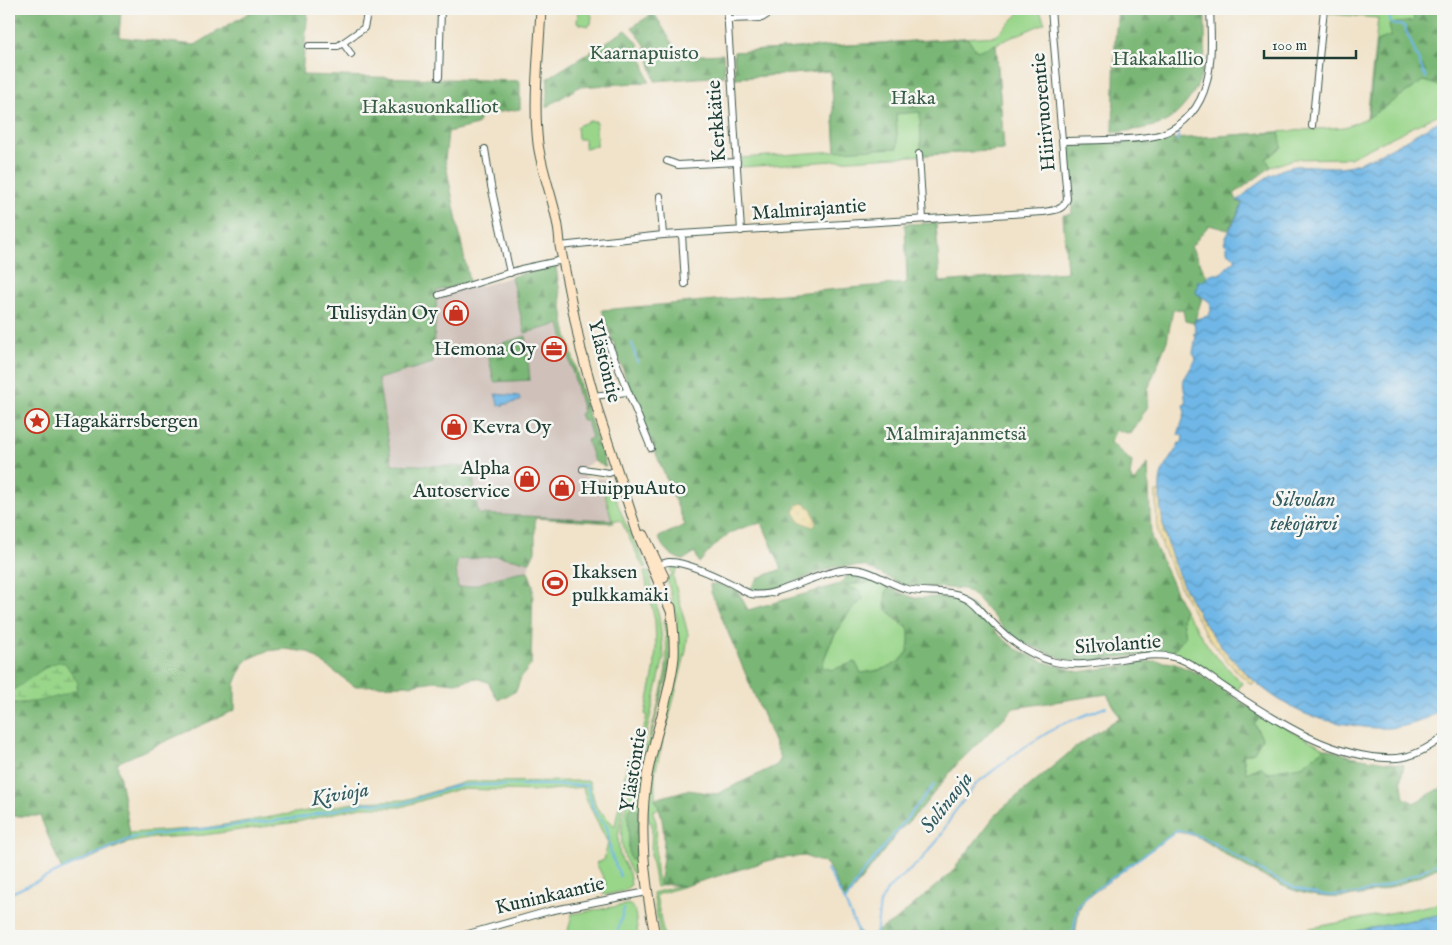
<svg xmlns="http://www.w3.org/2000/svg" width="1452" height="945" viewBox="0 0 1452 945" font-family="'IM FELL English',serif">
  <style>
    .industrial { fill: #cfc1ba }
    .green { fill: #99d68a; stroke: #5c8a5f }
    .forest { fill: url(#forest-firs); stroke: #4c7a55 }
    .wetland { fill: url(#wetland-marsh); stroke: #5c8a5f }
    .sand { fill: url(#sand-dots); stroke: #868c69 }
    .water { fill: url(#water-waves); stroke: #487a8e }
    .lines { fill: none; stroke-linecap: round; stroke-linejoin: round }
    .stream { stroke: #70b7e7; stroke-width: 2 }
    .minor-casing { stroke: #3e564a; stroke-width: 8 }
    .secondary-casing { stroke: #3e564a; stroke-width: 11 }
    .minor { stroke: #fff; stroke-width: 6 }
    .secondary { stroke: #fee5c5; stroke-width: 9 }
    .labels { text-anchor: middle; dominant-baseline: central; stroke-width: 5; stroke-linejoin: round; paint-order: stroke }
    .park-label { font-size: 20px; fill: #375c45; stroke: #f6f6f2 }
    .street-label { font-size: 20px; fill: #1f3d34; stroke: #f6f6f2 }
    .poi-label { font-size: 20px; fill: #1f3d34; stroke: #f6f6f2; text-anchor: start }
    .water-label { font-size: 21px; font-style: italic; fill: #335c61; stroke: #f6f6f2 }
  </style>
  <defs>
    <pattern id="forest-firs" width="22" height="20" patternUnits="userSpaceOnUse" patternTransform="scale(1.25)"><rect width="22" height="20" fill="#7ab776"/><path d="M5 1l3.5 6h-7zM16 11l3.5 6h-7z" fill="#639662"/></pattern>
    <pattern id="wetland-marsh" width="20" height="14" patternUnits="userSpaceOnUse" patternTransform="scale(1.25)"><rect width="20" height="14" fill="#99d68a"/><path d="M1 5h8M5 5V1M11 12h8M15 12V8" fill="none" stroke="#7caf72"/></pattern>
    <pattern id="sand-dots" width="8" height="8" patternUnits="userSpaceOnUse" patternTransform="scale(1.25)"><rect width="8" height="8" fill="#eeda9e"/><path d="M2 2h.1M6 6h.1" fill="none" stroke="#ccbc89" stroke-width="1.8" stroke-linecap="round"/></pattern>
    <pattern id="water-waves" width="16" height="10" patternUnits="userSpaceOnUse" patternTransform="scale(1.25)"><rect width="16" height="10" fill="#70b7e7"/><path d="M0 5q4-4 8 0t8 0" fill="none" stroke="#5b96bc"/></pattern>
  </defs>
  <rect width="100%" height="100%" fill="#f6f6f2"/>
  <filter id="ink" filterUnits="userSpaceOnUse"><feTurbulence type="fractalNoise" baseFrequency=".02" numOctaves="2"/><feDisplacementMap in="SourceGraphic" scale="10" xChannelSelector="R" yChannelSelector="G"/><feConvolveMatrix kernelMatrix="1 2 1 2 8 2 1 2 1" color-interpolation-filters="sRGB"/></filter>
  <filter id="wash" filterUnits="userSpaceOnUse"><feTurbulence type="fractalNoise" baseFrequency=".0096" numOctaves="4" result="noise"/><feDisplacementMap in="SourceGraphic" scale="20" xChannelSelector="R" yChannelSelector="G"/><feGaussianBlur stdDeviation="1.12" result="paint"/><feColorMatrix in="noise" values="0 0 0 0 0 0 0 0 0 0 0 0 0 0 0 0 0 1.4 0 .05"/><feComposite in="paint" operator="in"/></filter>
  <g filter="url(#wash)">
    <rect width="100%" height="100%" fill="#f1e3ca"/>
    <g class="industrial">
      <path d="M511 277 525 333 560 324 583 413 580 414 587 420 592 439 587 440 594 461 583 468 585 477 607 479 621 521 478 514 472 467 392 464 378 379 433 363 437 290 469 282 471 289Z"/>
      <path d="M497 556 530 562 528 571 515 572 469 587 458 588 456 567 458 560Z"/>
    </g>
    <g class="green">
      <path d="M578 9H592L589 11 592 16 591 24 588 26 577 23Z"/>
      <path d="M1023 9H1039L1045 23 996 44 1004 150 741 167V158L836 151 831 71 735 78 734 52 996 36Z"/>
      <path d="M1330 9H1443L1424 80 1443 87V112L1350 158 1294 159 1271 167 1266 159 1282 147 1153 141 1345 127 1367 118 1378 18 1330 14Z"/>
      <path d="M590 121H596L597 146 585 148 584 139H578L577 126Z"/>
      <path d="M609 481 624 520 647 567H643L621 521 612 520 602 484Z"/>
      <path d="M676 565H679L673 576 688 634 686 651 655 772V799L660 809 653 810C653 814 655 818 656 822 658 842 652 864 659 883L668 884 656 887 651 857 652 823 649 822 647 809 677 619 667 579 672 574 670 568Z"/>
      <path d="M644 572H649L659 616 664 657 646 735 626 782 618 839 620 856 629 873 631 885 623 891 606 895 602 893 606 883 596 863 604 860 608 843 586 799 583 787 538 791 458 789 401 807H361L297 822 205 835 153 838 127 843 130 833 206 828 360 802 405 800 465 782 589 781 596 807 615 826 627 764 644 728 647 715 645 714 654 671 656 647 655 621Z"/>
      <path d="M872 580 889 588 886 592 893 617 909 629C909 635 910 643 908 649 903 667 876 671 861 673L855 662 832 670 821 667C831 641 841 618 863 599L844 585 868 583Z"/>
      <path d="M1184 610 1212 652 1242 683 1236 693 1173 651 1185 636 1182 620Z"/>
      <path d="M666 620C678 663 657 702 650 744 643 787 638 831 639 874L634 875C606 840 632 784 645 748 654 725 660 698 665 674 668 655 667 640 663 621Z"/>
      <path d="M1263 716 1325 748C1318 753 1311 760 1303 765 1295 771 1257 774 1246 774L1243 755 1254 752 1262 738 1254 723Z"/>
      <path d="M678 886H685L656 895 664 936H660L653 893Z"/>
      <path d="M1443 903V914L1331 936H1268Z"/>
      <path d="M630 904 635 911 638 936H563L568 931 572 914Z"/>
    </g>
    <g class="forest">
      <path d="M9 9H121L119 37 195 45 255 9 299 13V9H308L302 75 520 81V109L481 115 477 125 448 132 445 160 469 282 437 291 433 363 378 379 392 464 472 467 478 514 612 520 614 523 535 518V551L530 562 497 556 458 560 456 567 458 588C482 586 504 572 528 571L533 585 531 665 521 677 516 691 498 700 488 682 476 678 455 683 435 681 409 685 354 686 308 652 285 649 267 651 249 659 243 665 235 684V710L117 763 130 833 127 843 62 870 40 816H9V703L23 704 46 666 25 684 9 692Z"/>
      <path d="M1118 9H1205C1204 48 1211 75 1183 107 1176 115 1169 121 1158 125 1144 129 1128 131 1113 133L1115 40Z"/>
      <path d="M1413 9H1443V87L1423 81 1368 118 1377 41 1391 36 1389 24 1414 21Z"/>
      <path d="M654 13 680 56 723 54 725 76 655 81 645 45 632 27Z"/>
      <path d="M626 30 638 43 649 82 579 87 546 107 548 78Z"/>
      <path d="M967 38 977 51 996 44 1004 150 921 155 920 112 896 114 898 148 836 151 831 71 735 78 734 52Z"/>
      <path d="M1279 132 1282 147 1266 159 1271 167 1234 194 1238 202H1242L1241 208 1228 230 1209 225 1191 247 1207 276 1196 293 1202 298 1194 323 1185 321 1183 309 1173 310 1167 341 1148 389V406L1131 434 1116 430 1110 442 1132 462 1130 476 1135 482 1148 463 1151 537 1184 610 1182 620 1185 636 1173 651 1089 661H1070L1020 642 1005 630 977 598 964 589 904 585 864 566 834 567 772 590 749 591 758 578 782 569 762 523C729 529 720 539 699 563L695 552 683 560C673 558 661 548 659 537L685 525 629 387 602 310 907 283 905 224 936 223 940 282 1067 272 1063 215 1072 214 1067 146Z"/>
      <path d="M549 266 556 267 565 327 584 401 606 467 594 461 587 440 592 438 587 421H583L580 414 583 412 560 324 525 333 511 277Z"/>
      <path d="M526 336 530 380 494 382 487 348Z"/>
      <path d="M849 574H858L872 580 868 583 844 585 860 591 863 599C842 617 829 641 822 667L832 670 855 662 861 673C877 671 903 667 908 649 910 643 909 636 909 629L885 608 886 592 889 588 914 598 937 597 960 600 972 605 999 635 1016 649 1044 662 1079 672 1155 661 1173 663 1197 673 1263 716 1254 723 1262 738 1254 752 1243 755 1246 773 1261 766 1268 774 1280 769 1302 766 1325 748 1350 756 1404 765 1401 778 1404 798 1414 803 1443 787V865C1404 884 1357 904 1312 895 1284 890 1257 873 1233 859 1210 846 1203 834 1175 832L1085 899 1079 909 1075 933 1070 936H857L856 928 863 935 869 936 896 920 952 872 997 813 1076 747 1120 717 1107 694 1014 708 957 764 921 809 899 831 845 901 827 864 804 856 774 859 685 886 659 884C664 857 668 823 655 799L687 790 717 794 777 765 781 758 711 592 710 584H719L738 591 748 610 840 584Z"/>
      <path d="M633 807 639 811 637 857 631 860 629 855 628 809Z"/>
    </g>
    <path class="wetland" d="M58 662 65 663 78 683 76 690C54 699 32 704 9 703V692C27 683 39 668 58 662Z"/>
    <g class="sand">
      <path d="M1156 492H1161L1164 534 1193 602 1201 619 1249 677 1256 681 1252 685C1214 654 1190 611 1171 566 1165 553 1159 540 1157 526 1156 515 1156 503 1156 492Z"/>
      <path d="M803 503C812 507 815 514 816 524L813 527 799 521 794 512 797 505Z"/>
    </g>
    <g class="water">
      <path d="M1443 119V708C1417 728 1389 731 1357 726 1336 722 1315 720 1295 709 1220 670 1156 567 1160 482 1161 466 1174 456 1179 443H1182L1183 436 1178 435 1185 413 1183 405 1186 404 1183 381 1196 359 1193 353 1196 336 1193 334 1196 333 1194 323 1196 319 1208 316 1211 311 1210 302 1196 293 1198 281H1204L1210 274H1220L1230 264 1235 262V257L1227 252V246L1224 243C1228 229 1241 213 1242 202L1237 201C1254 186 1273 169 1296 166 1317 164 1337 171 1358 163 1384 154 1418 132 1443 119Z"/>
      <path d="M495 394 519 396 520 401 499 406Z"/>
      <path d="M1443 914V936H1331Z"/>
    </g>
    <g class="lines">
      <g class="stream">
        <path d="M1388 9 1391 24 1404 26 1426 78"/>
        <path d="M1178 141V133"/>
        <path d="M632 343 637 362"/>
        <path d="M827 869 845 902 860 936"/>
        <path d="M9 894 134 837 299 818 366 803 401 804 455 786 468 785H587L593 809 607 827 611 854 620 876"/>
        <path d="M845 902 861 875 934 785"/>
        <path d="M616 936 624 909"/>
        <path d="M876 936 880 903 887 890 920 861 938 840 953 814 977 783 1023 748 1060 725 1106 707"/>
        <path d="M1068 936 1073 932 1078 906 1087 896 1177 831C1201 833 1219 847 1239 858 1261 871 1283 885 1308 892 1355 905 1403 880 1443 861"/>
      </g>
    </g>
  </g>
  <g filter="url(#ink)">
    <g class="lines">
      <defs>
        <g id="minor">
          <path d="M727 9 741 231"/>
          <path d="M727 19 762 18 776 9"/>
          <path d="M343 43 351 54"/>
          <path d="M309 46H338L364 28 368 9"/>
          <path d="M439 77 441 9"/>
          <path d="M1312 126 1324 9"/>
          <path d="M1063 141C1087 140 1143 141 1162 134 1216 113 1212 55 1210 9"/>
          <path d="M485 149 491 186 510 273"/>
          <path d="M919 154 923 219"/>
          <path d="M667 161 678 165 737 162"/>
          <path d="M660 196 663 235"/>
          <path d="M682 234 685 284"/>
          <path d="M560 246 663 235 1043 212C1054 210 1063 211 1067 199L1051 9"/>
          <path d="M439 295 521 269 563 260"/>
          <path d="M607 340 651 448"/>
          <path d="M593 396 627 392"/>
          <path d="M583 469 609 473 617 470"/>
          <path d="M655 567C660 565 665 561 671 562 688 563 716 576 732 584 738 587 744 592 751 594 777 599 819 570 850 569 870 568 888 584 907 589 927 594 952 588 970 600 977 605 982 612 988 618 1007 638 1025 653 1051 661 1094 673 1141 646 1180 659 1197 665 1212 680 1227 689 1276 721 1336 761 1397 758 1414 757 1430 747 1443 737"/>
          <path d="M328 936H336"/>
          <path d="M461 936 549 911 647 892"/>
        </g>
        <g id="secondary">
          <path d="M541 9C539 53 533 100 538 144 543 179 559 211 560 246L581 350 599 415 638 534 671 611"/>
          <path d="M644 535 664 577"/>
          <path d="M655 936C645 883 638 830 647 776 654 736 670 697 674 657 675 640 673 624 671 607"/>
        </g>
      </defs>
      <use href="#minor" class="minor-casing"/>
      <use href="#secondary" class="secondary-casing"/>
      <use href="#minor" class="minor"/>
      <use href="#secondary" class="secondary"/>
    </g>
  </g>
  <defs>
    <symbol id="shop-ring" viewBox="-11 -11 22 22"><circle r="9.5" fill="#f6f6f2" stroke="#c8321e" stroke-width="1.5"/><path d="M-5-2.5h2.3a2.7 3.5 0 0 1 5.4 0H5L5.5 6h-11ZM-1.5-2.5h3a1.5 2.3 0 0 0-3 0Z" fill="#c8321e"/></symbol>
    <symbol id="office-ring" viewBox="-11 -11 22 22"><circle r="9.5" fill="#f6f6f2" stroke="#c8321e" stroke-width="1.5"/><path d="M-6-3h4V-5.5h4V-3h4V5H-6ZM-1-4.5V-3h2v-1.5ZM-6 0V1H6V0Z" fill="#c8321e"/></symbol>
    <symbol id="sight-ring" viewBox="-11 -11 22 22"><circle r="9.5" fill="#f6f6f2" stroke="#c8321e" stroke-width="1.5"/><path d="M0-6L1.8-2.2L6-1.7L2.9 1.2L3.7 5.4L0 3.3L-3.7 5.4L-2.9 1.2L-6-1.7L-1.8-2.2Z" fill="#c8321e"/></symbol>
    <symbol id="stadium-ring" viewBox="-11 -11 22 22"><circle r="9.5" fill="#f6f6f2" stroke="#c8321e" stroke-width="1.5"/><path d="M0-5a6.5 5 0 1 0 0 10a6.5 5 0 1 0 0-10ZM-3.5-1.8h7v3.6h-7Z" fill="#c8321e"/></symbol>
  </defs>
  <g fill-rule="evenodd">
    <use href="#shop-ring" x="442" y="299" width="28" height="28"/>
    <use href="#office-ring" x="540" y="335" width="28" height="28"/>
    <use href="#sight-ring" x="23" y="407" width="28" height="28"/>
    <use href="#shop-ring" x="440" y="413" width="28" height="28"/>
    <use href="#shop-ring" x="513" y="465" width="28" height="28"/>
    <use href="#shop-ring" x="548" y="474" width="28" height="28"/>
    <use href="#stadium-ring" x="541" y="569" width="28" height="28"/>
  </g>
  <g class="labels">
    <g class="park-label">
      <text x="644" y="53">Kaarnapuisto</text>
      <text x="1158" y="59">Hakakallio</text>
      <text x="913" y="98">Haka</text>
      <text x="430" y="107">Hakasuonkalliot</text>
      <text x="956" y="434">Malmirajanmetsä</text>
    </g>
    <g class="street-label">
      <text transform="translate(1044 112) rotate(-95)">Hiirivuorentie</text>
      <text transform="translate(717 121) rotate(-94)">Kerkkätie</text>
      <text transform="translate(809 210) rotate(-4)">Malmirajantie</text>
      <text transform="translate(604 361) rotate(76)">Ylästöntie</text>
      <text transform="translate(1118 645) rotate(-4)">Silvolantie</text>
      <text transform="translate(634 770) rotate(-81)">Ylästöntie</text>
      <text transform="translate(550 896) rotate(-13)">Kuninkaantie</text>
    </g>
    <g class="poi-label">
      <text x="438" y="313" text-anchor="end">Tulisydän Oy</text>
      <text x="536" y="349" text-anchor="end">Hemona Oy</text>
      <text x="54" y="421">Hagakärrsbergen</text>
      <text x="472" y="427">Kevra Oy</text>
      <text x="510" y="468" text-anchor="end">Alpha<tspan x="510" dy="23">Autoservice</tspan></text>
      <text x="580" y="488">HuippuAuto</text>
      <text x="572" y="572">Ikaksen<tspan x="572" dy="23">pulkkamäki</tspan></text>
    </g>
    <g class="water-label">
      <text x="1304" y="500">Silvolan<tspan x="1304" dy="24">tekojärvi</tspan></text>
      <text transform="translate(340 795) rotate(-10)">Kivioja</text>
      <text transform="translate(947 803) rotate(-52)">Solinaoja</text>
    </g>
  </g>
  <rect width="1452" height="945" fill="none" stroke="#f6f6f2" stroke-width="30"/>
  <path d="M1264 50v8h92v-8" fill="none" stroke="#1f3d34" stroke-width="2.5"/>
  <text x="1272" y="50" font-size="15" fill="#1f3d34" stroke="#f6f6f2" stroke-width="4" paint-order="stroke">100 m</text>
</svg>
